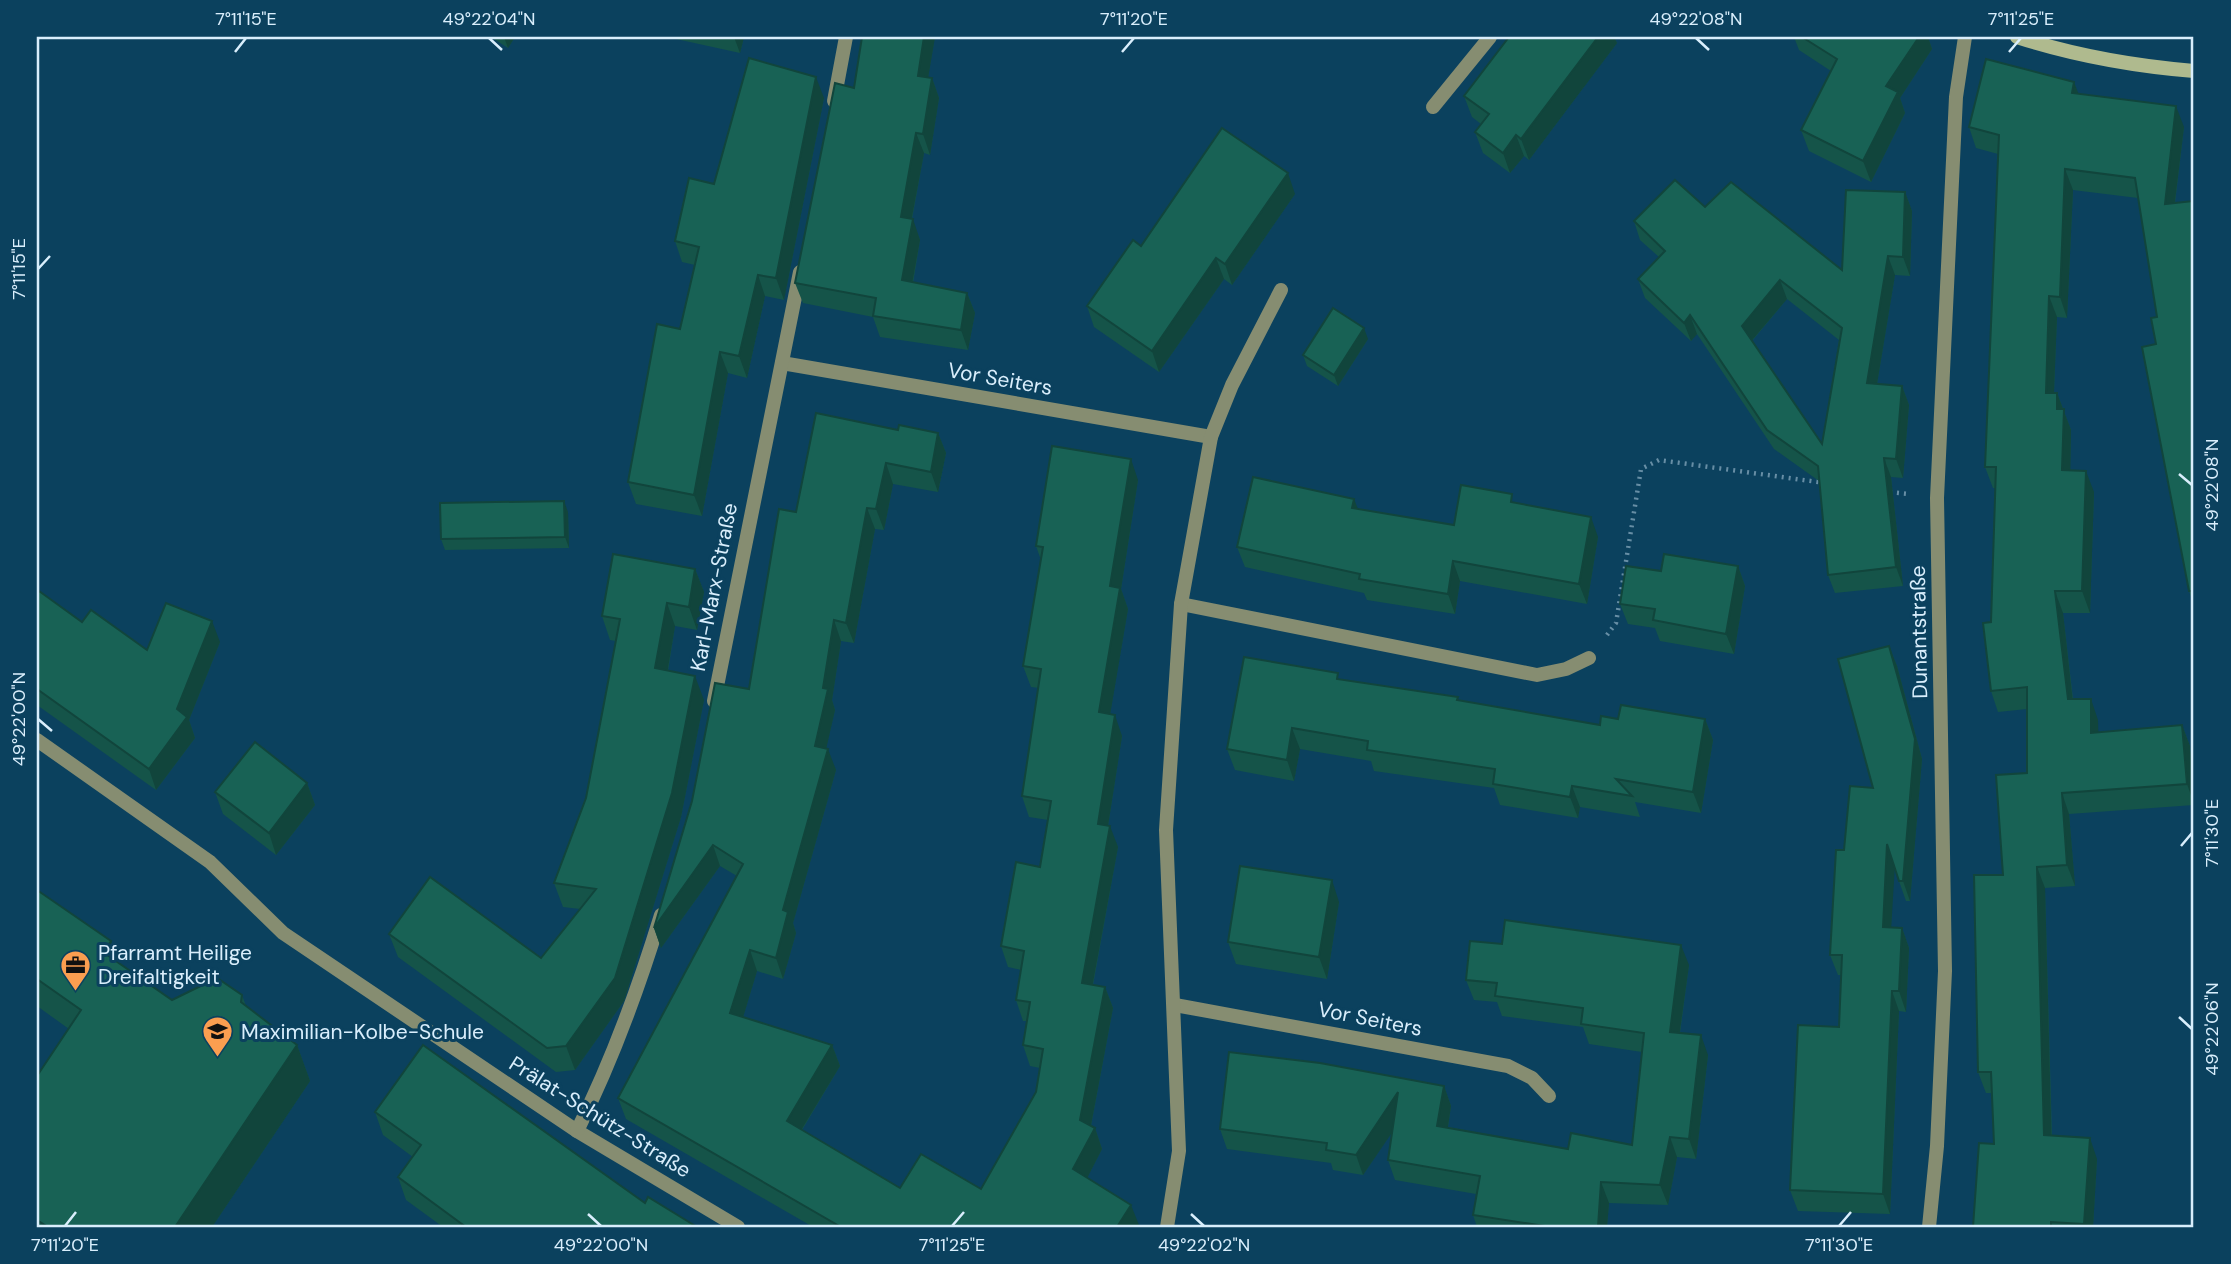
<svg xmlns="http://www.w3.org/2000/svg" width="2231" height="1264" viewBox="0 0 2231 1264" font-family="'DM Sans',sans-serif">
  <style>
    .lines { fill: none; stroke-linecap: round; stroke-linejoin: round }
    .path { stroke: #678ea5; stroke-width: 4.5; stroke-dasharray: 2 5; stroke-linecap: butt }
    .lane { stroke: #868d71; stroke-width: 14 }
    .street { stroke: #868d71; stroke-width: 14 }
    .secondary { stroke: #afba8e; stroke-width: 14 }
    .wall { fill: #155449; fill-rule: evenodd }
    .shaded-wall { fill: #11453c }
    .building { fill: #186255; stroke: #11453c; stroke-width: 2; fill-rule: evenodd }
    .ticks { fill: none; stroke: #d9eefc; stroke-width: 2.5 }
    .labels { text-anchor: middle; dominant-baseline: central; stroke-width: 6; stroke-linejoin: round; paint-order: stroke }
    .street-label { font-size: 21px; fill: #d9eefc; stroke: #0b415e }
    .poi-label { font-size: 21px; fill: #d9eefc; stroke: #0b415e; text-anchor: start }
    .neatline { fill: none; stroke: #d9eefc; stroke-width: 2.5 }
    .ticks-label { font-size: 18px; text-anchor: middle; fill: #d9eefc }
  </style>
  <rect width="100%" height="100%" fill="#0b415e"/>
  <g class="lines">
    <g class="path">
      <path d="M1890 492 1909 494"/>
      <path d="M1607 635 1616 623 1641 469 1659 460 1825 483"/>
    </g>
    <path class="lane" d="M1433 107 1490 37"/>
    <g class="street">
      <path d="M834 101 846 37"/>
      <path d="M782 363 1211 437"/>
      <path d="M1181 604 1537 675 1566 669 1589 658"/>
      <path d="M714 701 800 272"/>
      <path d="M37 740 210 862 283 933 577 1131 738 1227"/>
      <path d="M1175 1005 1508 1066 1532 1078 1549 1096"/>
      <path d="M577 1131C612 1061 638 990 661 915"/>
      <path d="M1167 1227 1179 1151 1166 830 1181 604 1211 437 1232 385 1281 290"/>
      <path d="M1929 1227 1937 1146 1945 971 1937 498 1956 97 1965 37"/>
    </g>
    <path class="secondary" d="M2017 37C2076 56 2133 66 2194 71"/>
  </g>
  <g class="wall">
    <path d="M491 37H515L508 48Z"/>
    <path d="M667 37H744L740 53Z"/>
    <path d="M862 37H935L928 77 932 78 939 98 930 155 924 153 912 219 920 240 913 283 967 293 975 313 968 350 880 337 873 317 803 303 795 283 854 88Z"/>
    <path d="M1509 37H1614L1617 43 1529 160 1524 156 1510 173 1483 153 1475 132 1481 124 1472 117 1464 96Z"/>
    <path d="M1794 37H1928L1932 49 1900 98 1905 113 1871 182 1809 151 1801 130 1831 71 1799 50Z"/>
    <path d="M2074 82 2078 94 2184 127 2175 203H2194V607L2189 591 2156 344 2157 317 2138 198 2073 190 2067 318 2057 317 2054 393H2057L2071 430 2070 471 2094 492 2090 613H2063L2073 699 2098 720V732L2182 725 2190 746 2194 805 2069 814 2075 886 2045 888 2052 1136 2097 1159 2093 1227H1973L1994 1144 1992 1093H1986L1978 1072 2003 875 2027 773V709L1998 712 1991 691V622L1995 488H1993L1985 467 1998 154 1976 148 1969 127Z"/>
    <path d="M824 98 784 300 765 296 747 378 728 373 702 516 636 504 628 482 680 329 695 265 682 262 675 241 714 184Z"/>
    <path d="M1905 192 1912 211 1910 276 1895 275 1877 384 1902 386 1909 405 1903 478 1891 477 1903 586 1835 593 1828 575 1819 481 1774 449 1697 334 1691 341 1645 298 1638 279 1659 257 1640 240 1634 221 1705 207 1842 270ZM1787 299 1839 340 1822 444 1752 341Z"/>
    <path d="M1295 194 1232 285 1224 279 1159 372 1094 327 1087 306 1141 246Z"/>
    <path d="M1368 339 1338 386 1307 366 1303 355Z"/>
    <path d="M898 430 938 433 946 453 938 492 893 484 884 530 875 529 854 643 841 641 832 700 835 710 826 748 836 770 793 923 796 933 783 979 757 971 743 1017 832 1045 840 1066 802 1130 900 1188 981 1189 1036 1092 1040 1068 1030 1066 1023 1045 1027 1021H1023L1016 1000 1021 970 1008 967 1001 946 1040 867 1048 820 1029 817 1022 796 1039 688 1031 687 1023 666 1041 560 1036 546 1138 480 1121 589 1128 609 1110 714 1122 736 1108 826 1118 847 1093 985 1105 987 1113 1008 1091 1126 1095 1128 1102 1149 1087 1178 1139 1225 1138 1227H813L626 1119 618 1098 737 876 720 866 661 948 654 928 749 689 796 512Z"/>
    <path d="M1515 503 1598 537 1587 604 1460 581 1455 614 1367 600 1364 593 1245 567 1237 547 1358 509 1454 525Z"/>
    <path d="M568 512 569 548 445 550 441 539Z"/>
    <path d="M1738 566 1745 586 1734 654 1660 641 1655 628 1628 624 1620 604 1661 571Z"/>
    <path d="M695 569 704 592 697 630 675 626 668 671 704 700 681 817 624 1001 575 1070 556 1072 398 957 389 934 541 958 580 909 563 907 554 883 586 798 616 641 610 640 602 616Z"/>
    <path d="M37 595 82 622 147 650 220 642 189 720 195 738 156 790 37 705Z"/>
    <path d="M1889 646 1897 666 1922 759 1910 901H1906L1894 867 1891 927 1902 928 1909 948 1906 1012 1899 1011 1890 1214 1798 1211 1790 1190 1839 1027 1841 975H1838L1830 955 1844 850 1873 788Z"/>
    <path d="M1341 680 1600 725 1618 719H1705L1713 740 1701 813 1635 802 1640 817 1580 807 1578 818 1500 805 1494 788 1374 771 1371 761 1300 749 1294 781 1235 770 1227 749Z"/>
    <path d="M307 783 315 805 276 855 223 814 215 792Z"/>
    <path d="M37 890 111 941 119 964 172 1000 242 995 246 1006 297 1045 310 1081 212 1227H37V1076L69 1029 37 1006Z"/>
    <path d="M1339 902 1327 979 1236 964 1228 942Z"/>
    <path d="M1689 965 1680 1033 1708 1055 1696 1159 1677 1157 1668 1205 1609 1203 1607 1227H1477L1473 1215 1476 1194 1395 1180 1388 1160 1392 1132 1363 1175 1333 1170 1331 1163 1227 1149 1220 1129 1444 1086 1451 1106 1448 1127 1568 1149 1632 1145 1642 1052 1589 1044 1583 1027 1502 1016 1497 1002 1474 1000 1466 980Z"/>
    <path d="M375 1112 645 1203 697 1227H443L406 1200 398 1177 413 1157 383 1135Z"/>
  </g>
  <g class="shaded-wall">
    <path d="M504 37H515L508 48Z"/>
    <path d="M734 37H744L740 53Z"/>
    <path d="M924 37H935L925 96 918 76Z"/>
    <path d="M1598 37H1614L1617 43 1529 160 1521 139Z"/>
    <path d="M1919 37H1928L1932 49 1900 98 1905 113 1871 182 1863 161 1886 86Z"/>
    <path d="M816 77 824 98 784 300 776 278Z"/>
    <path d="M932 78 939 98 930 155 923 134Z"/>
    <path d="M2074 82 2082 103 2072 93Z"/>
    <path d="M2176 106 2184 127 2172 225 2165 204Z"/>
    <path d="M916 133 924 153 908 238 901 217Z"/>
    <path d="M1516 135 1524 156 1510 173 1503 153Z"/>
    <path d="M2065 169 2073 190 2067 318 2060 297Z"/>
    <path d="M1288 173 1295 194 1232 285 1225 264Z"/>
    <path d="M1905 192 1912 211 1910 276 1903 257Z"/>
    <path d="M913 219 920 240 909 301 902 280Z"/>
    <path d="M1888 256 1895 275 1874 402 1867 383Z"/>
    <path d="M1216 258 1224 279 1159 372 1152 351Z"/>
    <path d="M758 275 765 296 747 378 739 356Z"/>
    <path d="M1780 280 1787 299 1748 345 1742 326Z"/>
    <path d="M967 293 975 313 968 350 961 330Z"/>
    <path d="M2049 296 2057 317 2053 414 2046 393Z"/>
    <path d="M1690 315 1697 334 1691 341 1684 323Z"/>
    <path d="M1364 328 1368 339 1338 386 1334 375Z"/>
    <path d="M720 352 728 373 702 516 694 495Z"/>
    <path d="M1902 386 1909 405 1903 478 1896 459Z"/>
    <path d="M2057 393 2071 430 2070 491 2062 470 2057 409Z"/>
    <path d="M938 433 946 453 938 492 931 472Z"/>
    <path d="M1884 458 1891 477 1903 586 1896 567Z"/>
    <path d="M1131 459 1138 480 1121 589 1128 609 1107 733 1099 712 1110 586Z"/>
    <path d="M886 463 893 484 884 530 876 509Z"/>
    <path d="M2086 471 2094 492 2090 613 2082 591Z"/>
    <path d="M1354 499 1362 519 1352 508Z"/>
    <path d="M564 501 568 512 569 548 565 537Z"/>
    <path d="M867 508 875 529 854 643 846 623Z"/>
    <path d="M1591 517 1598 537 1587 604 1579 584Z"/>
    <path d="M1453 561 1460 581 1455 614 1448 594Z"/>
    <path d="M1738 566 1745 586 1734 654 1726 634Z"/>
    <path d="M695 569 704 592 697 630 689 607Z"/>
    <path d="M2055 591 2063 613 2075 721 2068 699Z"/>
    <path d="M667 603 675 626 664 692 655 668Z"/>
    <path d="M834 620 841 641 832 700 835 710 822 767 815 746Z"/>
    <path d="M212 621 220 642 189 720 195 738 156 790 149 769 177 709Z"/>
    <path d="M1889 646 1897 666 1922 759 1910 901 1903 881Z"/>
    <path d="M695 676 704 700 681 817 624 1001 575 1070 566 1046Z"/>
    <path d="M2091 699 2098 720 2099 754 2091 733Z"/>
    <path d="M1115 715 1122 736 1105 845 1098 824Z"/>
    <path d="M1705 719 1713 740 1701 813 1693 792Z"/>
    <path d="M2182 725 2190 746 2194 804 2187 784Z"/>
    <path d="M1292 728 1300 749 1294 781 1287 760Z"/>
    <path d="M828 749 836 770 793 923 796 933 783 979 776 958 783 910Z"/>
    <path d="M307 783 315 805 276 855 269 833Z"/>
    <path d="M1572 786 1580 807 1578 818 1570 797Z"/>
    <path d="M2062 793 2069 814 2075 886 2067 865Z"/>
    <path d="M1110 826 1118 847 1089 1004 1082 983Z"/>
    <path d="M1887 844 1895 864 1890 947 1883 927Z"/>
    <path d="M713 845 720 866 661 948 654 928Z"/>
    <path d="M2037 867 2045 888 2052 1156 2044 1135Z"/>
    <path d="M1332 880 1339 902 1327 979 1319 957Z"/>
    <path d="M1902 928 1909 948 1906 1012 1899 991Z"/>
    <path d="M111 941 124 977 103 952Z"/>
    <path d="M1681 945 1689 965 1677 1052 1670 1032Z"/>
    <path d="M750 950 757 971 738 1034 730 1013Z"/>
    <path d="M1105 987 1113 1008 1088 1141 1095 1128 1102 1149 1081 1190 1073 1169 1080 1120Z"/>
    <path d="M1892 991 1899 1011 1890 1214 1883 1194Z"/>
    <path d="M1701 1035 1708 1055 1696 1159 1689 1139Z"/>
    <path d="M297 1045 310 1081 212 1227H175Z"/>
    <path d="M832 1045 840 1066 794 1142 787 1121Z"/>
    <path d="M1444 1086 1451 1106 1445 1146 1437 1126Z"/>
    <path d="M1398 1092 1406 1112 1363 1175 1356 1155Z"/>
    <path d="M1670 1137 1677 1157 1668 1205 1660 1185Z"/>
    <path d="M2090 1138 2097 1159 2093 1227H2085L2084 1224Z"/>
    <path d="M1601 1182 1609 1203 1607 1227H1598Z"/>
    <path d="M1131 1205 1139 1225 1138 1227H1117Z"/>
  </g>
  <g class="building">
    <path d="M862 37H924L918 76 932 78 923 134 916 133 901 217 913 219 902 280 967 293 961 330 873 316 876 298 795 283 835 83 854 88Z"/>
    <path d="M1509 37H1598L1521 139 1516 135 1503 153 1475 132 1489 114 1464 96Z"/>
    <path d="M1802 37H1919L1886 86 1898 92 1863 161 1801 130 1837 59Z"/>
    <path d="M749 58 816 77 776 278 758 275 739 356 720 352 694 495 628 482 657 324 680 329 699 247 675 241 689 178 714 184Z"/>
    <path d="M1986 59 2074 82 2072 93 2176 106 2165 204 2193 201 2194 206V591H2189L2142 347 2156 344 2151 318 2157 317 2135 178 2065 169 2060 297 2049 296 2046 393H2057V409H2064L2062 470 2086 471 2082 591H2055L2068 699H2091V733L2182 725 2187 784 2062 793 2067 865 2037 867 2044 1135 2090 1138 2084 1224 2051 1222V1227H1973L1979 1143 1994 1144 1991 1072H1978L1974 875H2003L1996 775 2027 773V687L1991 691 1983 623 1991 622 1996 467H1985L1999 135 1969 127Z"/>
    <path d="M1222 128 1288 173 1225 264 1216 258 1152 351 1087 306 1133 240 1141 246Z"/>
    <path d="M1675 180 1705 207 1731 182 1842 270 1846 190 1905 192 1903 257 1888 256 1867 383 1902 386 1896 459 1884 458 1896 567 1828 575 1818 466 1767 430 1690 315 1684 323 1638 279 1665 251 1634 221ZM1780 280 1842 328 1822 444 1742 326Z"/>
    <path d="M1333 308 1364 328 1334 375 1303 355Z"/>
    <path d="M816 413 898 430 899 425 938 433 931 472 886 463 876 509 867 508 846 623 834 620 823 688 828 689 815 746 828 749 783 910 788 912 776 958 750 950 730 1013 832 1045 787 1121 900 1188 921 1154 981 1189 1036 1092 1043 1049 1023 1045 1030 1002 1016 1000 1024 951 1001 946 1016 862 1040 867 1051 801 1022 796 1041 669 1023 666 1043 547 1036 546 1052 446 1131 459 1110 586 1120 588 1099 712 1115 715 1098 824 1110 826 1082 983 1105 987 1080 1120 1095 1128 1073 1169 1131 1205 1117 1227H841L618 1098 743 864 713 845 654 928 692 801 715 683 749 689 779 509 796 512Z"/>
    <path d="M1253 477 1354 499 1352 508 1454 525 1461 485 1512 494 1511 502 1591 517 1579 584 1453 561 1448 594 1359 579 1360 574 1237 547Z"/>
    <path d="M564 501 565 537 441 539 440 503Z"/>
    <path d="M613 554 695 569 689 607 667 603 655 668 695 676 672 793 615 978 566 1046 547 1048 389 934 430 877 541 958 596 889 554 883 586 798 620 619 602 616Z"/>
    <path d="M1664 554 1738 566 1726 634 1653 620 1655 609 1620 604 1626 566 1661 571Z"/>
    <path d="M39 591 82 622 91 610 147 650 166 603 212 621 177 709 187 717 149 769 37 689V595Z"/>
    <path d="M1889 646 1915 739 1903 881H1899L1887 844 1883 927 1902 928 1899 991H1892L1883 1194 1790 1190 1798 1025 1839 1027 1842 955H1830L1836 850H1844L1850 786 1873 788 1838 659Z"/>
    <path d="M1244 657 1338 673 1337 679 1458 697 1457 700 1600 725 1601 716 1618 719 1621 705 1705 719 1693 792 1616 779 1632 796 1572 786 1570 797 1493 784 1495 769 1367 750 1368 741 1292 728 1287 760 1227 749Z"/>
    <path d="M255 742 307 783 269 833 215 792Z"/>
    <path d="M1240 866 1332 880 1319 957 1228 942Z"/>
    <path d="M37 890 111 941 103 952 172 1000 217 978 242 995 241 1002 297 1045 175 1227H48L37 1220V1076L81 1010 37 979Z"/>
    <path d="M1505 920 1681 945 1670 1032 1701 1035 1689 1139 1670 1137 1660 1185 1601 1182 1598 1227H1551L1473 1215 1480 1176 1388 1160 1398 1092 1356 1155 1326 1150 1327 1143 1220 1129 1229 1052 1320 1063 1444 1086 1437 1126 1568 1149 1571 1133 1632 1145 1644 1033 1581 1024 1583 1008 1495 996 1497 983 1466 980 1470 941 1502 944Z"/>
    <path d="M423 1045 645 1203 648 1197 697 1227H466L398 1177 421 1145 375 1112Z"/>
  </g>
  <path class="ticks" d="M489 38 502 50M1696 38 1709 50M235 52 246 38M1122 52 1134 38M2009 52 2021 38M38 269 50 256M2179 474 2192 485M38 719 52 731M2181 846 2192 833M2179 1017 2192 1029M588 1214 601 1226M1191 1214 1204 1226M65 1226 76 1212M952 1226 964 1212M1839 1226 1851 1212"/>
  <defs>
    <symbol id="office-pin" viewBox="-11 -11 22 30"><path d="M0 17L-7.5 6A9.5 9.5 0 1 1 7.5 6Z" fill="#fb9e50" stroke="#0b415e"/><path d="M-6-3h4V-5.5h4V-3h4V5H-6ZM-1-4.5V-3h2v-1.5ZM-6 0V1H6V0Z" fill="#111"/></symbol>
    <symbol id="school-pin" viewBox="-11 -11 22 30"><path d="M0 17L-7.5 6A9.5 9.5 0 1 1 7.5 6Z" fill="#fb9e50" stroke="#0b415e"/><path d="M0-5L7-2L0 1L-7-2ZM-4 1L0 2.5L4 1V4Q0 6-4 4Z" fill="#111"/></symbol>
  </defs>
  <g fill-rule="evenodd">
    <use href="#office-pin" x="58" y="948" width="35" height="47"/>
    <use href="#school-pin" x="200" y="1014" width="35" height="47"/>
  </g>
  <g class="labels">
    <g class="street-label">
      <text transform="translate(1000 379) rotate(10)">Vor Seiters</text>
      <text transform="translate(714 587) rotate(-79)">Karl-Marx-Straße</text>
      <text transform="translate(1919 632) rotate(-91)">Dunantstraße</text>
      <text transform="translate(1370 1019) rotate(11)">Vor Seiters</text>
      <text transform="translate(600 1117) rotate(32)">Prälat-Schütz-Straße</text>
    </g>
    <g class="poi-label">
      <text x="98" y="953">Pfarramt Heilige<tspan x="98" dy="24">Dreifaltigkeit</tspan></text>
      <text x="241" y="1032">Maximilian-Kolbe-Schule</text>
    </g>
  </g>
  <rect width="2231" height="1264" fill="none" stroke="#0b415e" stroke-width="77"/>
  <rect x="38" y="38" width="2154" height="1188" class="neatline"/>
  <g class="ticks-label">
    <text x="246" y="25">7°11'15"E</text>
    <text x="489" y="25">49°22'04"N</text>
    <text x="1134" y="25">7°11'20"E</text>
    <text x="1696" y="25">49°22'08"N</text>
    <text x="2021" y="25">7°11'25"E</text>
    <text transform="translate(19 269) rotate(-90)" y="6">7°11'15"E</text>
    <text transform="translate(2212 485) rotate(-90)" y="6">49°22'08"N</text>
    <text transform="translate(19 719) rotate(-90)" y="6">49°22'00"N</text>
    <text transform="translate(2212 833) rotate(-90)" y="6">7°11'30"E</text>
    <text transform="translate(2212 1029) rotate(-90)" y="6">49°22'06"N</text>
    <text x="65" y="1251">7°11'20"E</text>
    <text x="601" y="1251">49°22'00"N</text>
    <text x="952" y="1251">7°11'25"E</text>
    <text x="1204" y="1251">49°22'02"N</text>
    <text x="1839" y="1251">7°11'30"E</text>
  </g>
</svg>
